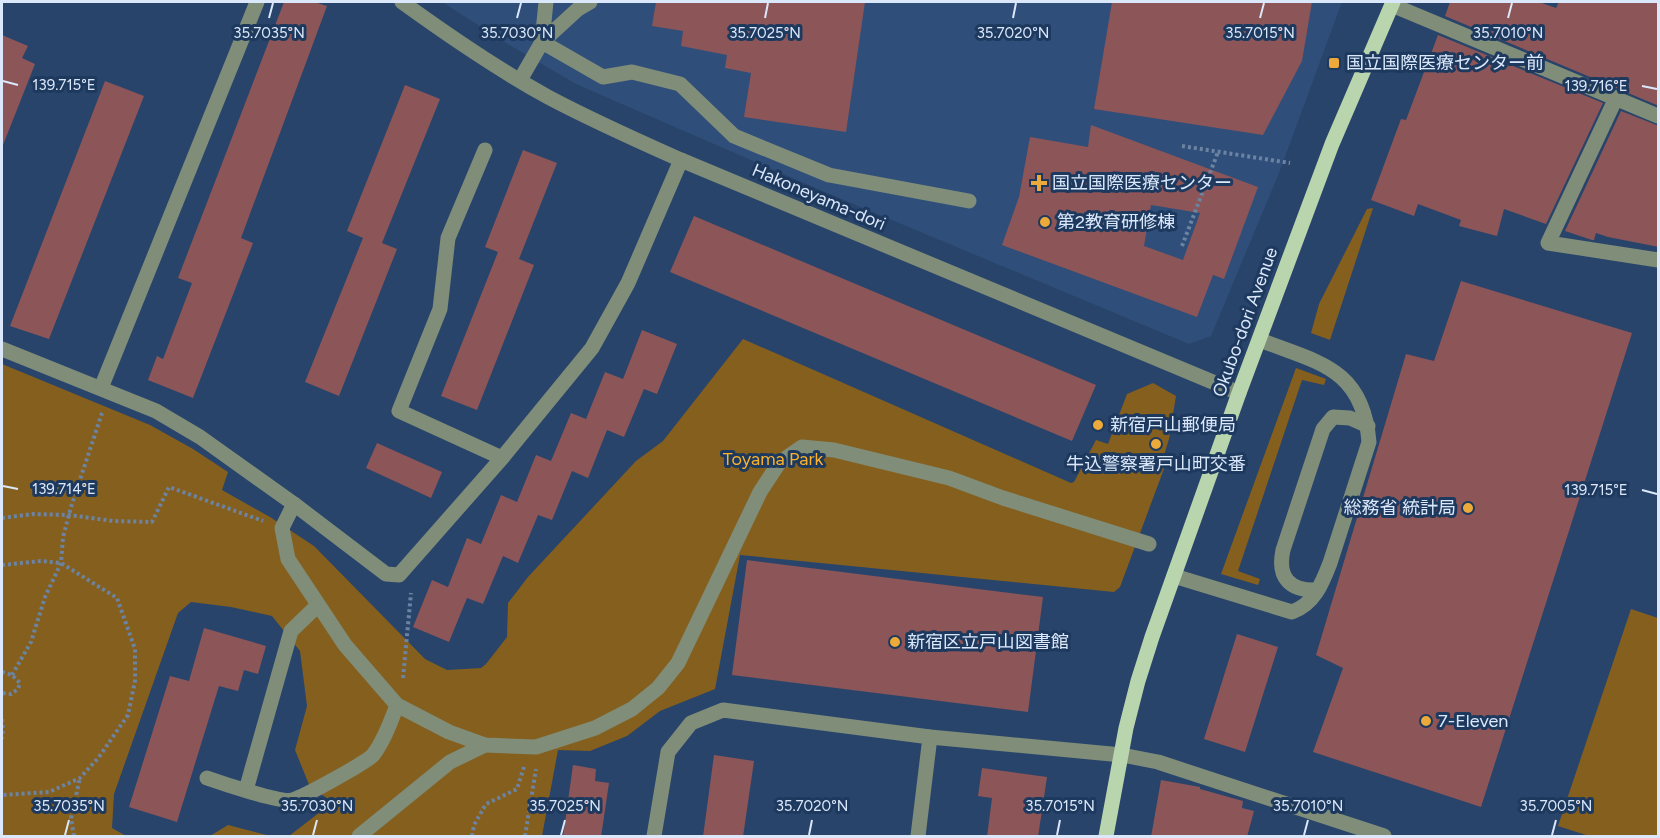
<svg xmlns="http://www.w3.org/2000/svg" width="1660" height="838" viewBox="0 0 1660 838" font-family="Figtree,'Noto Sans JP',sans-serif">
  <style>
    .built { fill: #2f4e7a }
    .green { fill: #855f1e }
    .building { fill: #8c5558; fill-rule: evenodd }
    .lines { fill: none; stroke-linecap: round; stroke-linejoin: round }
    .path { stroke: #6c83a1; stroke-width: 4; stroke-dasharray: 3 3; stroke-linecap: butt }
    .minor { stroke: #7f8d79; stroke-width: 15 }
    .major { stroke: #b9d5ad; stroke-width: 15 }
    .ticks { fill: none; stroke: #dbe8fb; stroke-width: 2 }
    .poi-dot { fill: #ebaa39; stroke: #1e395e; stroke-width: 2 }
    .labels { text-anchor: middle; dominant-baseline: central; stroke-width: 6; stroke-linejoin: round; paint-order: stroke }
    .poi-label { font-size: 18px; fill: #dbe8fb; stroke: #1e395e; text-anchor: start }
    .street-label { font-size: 18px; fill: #dbe8fb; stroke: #1e395e }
    .park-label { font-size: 18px; fill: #fbb22a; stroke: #1e395e }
    .ticks-label { font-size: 15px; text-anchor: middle; fill: #dbe8fb; stroke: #1e395e; stroke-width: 6; stroke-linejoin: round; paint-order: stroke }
  </style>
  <rect width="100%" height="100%" fill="#28446a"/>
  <path class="built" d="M442 2H1342L1279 173 1211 336 1189 344 827 193 576 84 506 43Z"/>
  <g class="green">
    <path d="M1373 208 1330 340 1311 333 1319 304 1367 209Z"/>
    <path d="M743 339 1071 483 1074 482 1096 440 1108 444 1127 394 1153 383 1176 396 1169 439 1161 465 1165 466 1120 587 1114 592 740 555 715 689 660 711 627 736 590 751 558 750 542 836H289L333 802 310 787 295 750 307 706 300 651 272 616 231 607 191 602 178 613 114 794 112 828 126 836H2V364L150 425 193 449 228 472 222 490 270 517 314 546 425 659 447 670 481 668 486 664 507 637 508 603 528 577 636 461 663 441Z"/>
    <path d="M1296 368 1326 379 1324 385 1302 380 1238 571 1260 579 1258 585 1221 574Z"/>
    <path d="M1631 609 1658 618V836H1589L1558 826Z"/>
    <path d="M228 825 270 836H210Z"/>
  </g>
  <g class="building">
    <path d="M284 2H314L327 6 241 238 253 243 193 398 148 380 157 356 163 359 192 283 178 278Z"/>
    <path d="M656 2H865L846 132 744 117 751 73 725 68 727 55 681 46 683 31 652 26Z"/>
    <path d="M1112 2H1312L1302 61 1263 135 1094 109Z"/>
    <path d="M1450 2H1539L1556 8 1559 2H1659V106L1445 16Z"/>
    <path d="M2 35 28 46 22 58 35 64 3 145H2Z"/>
    <path d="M1438 35 1603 103 1546 224 1504 209 1497 236 1459 226 1461 220 1418 204 1414 216 1371 200 1401 119 1406 120Z"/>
    <path d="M105 81 144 96 49 339 10 326Z"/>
    <path d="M405 85 440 99 382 243 397 249 339 396 305 382 363 238 347 231Z"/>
    <path d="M1621 111 1659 126V247L1608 237 1596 233 1594 240H1592L1565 231Z"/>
    <path d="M1091 125 1258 187 1224 279 1213 275 1197 317 1002 245 1019 197 1030 137 1088 147ZM1151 205 1200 213 1183 260 1144 246Z"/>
    <path d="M523 150 557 163 519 259 534 265 477 410 441 396 498 252 485 247Z"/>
    <path d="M694 216 1096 385 1072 441 670 272Z"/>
    <path d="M1461 281 1632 333 1481 807 1313 752 1343 668 1316 655 1406 354 1434 361Z"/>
    <path d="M642 330 677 344 657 394 644 389 624 437 607 430 588 478 572 471 552 520 538 515 518 563 503 556 483 604 467 598 449 642 413 627 432 580 448 587 467 538 481 544 501 495 517 502 536 455 551 461 571 413 586 419 605 372 623 379Z"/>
    <path d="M377 443 442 472 431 498 366 468Z"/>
    <path d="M747 560 1043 597 1028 712 732 675Z"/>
    <path d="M204 628 266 646 258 674 244 670 238 691 219 686 177 822 129 807 170 676 189 681Z"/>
    <path d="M1237 634 1278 647 1245 752 1204 739Z"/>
    <path d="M714 755 754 761 743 837H703Z"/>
    <path d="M573 765 596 769 595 781 609 783 601 837H563Z"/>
    <path d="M982 768 1047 777 1038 837H987L992 798 978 796Z"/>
    <path d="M1161 780 1200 787V789L1243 801 1242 808 1254 811 1247 837H1151Z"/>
  </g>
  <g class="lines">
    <g class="path">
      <path d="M1182 146 1290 163"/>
      <path d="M1182 246 1218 152"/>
      <path d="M2 518 33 514 69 515 113 521 152 522 169 487 263 521"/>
      <path d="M2 565 41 561 61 563 117 598 135 649V681L128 715 99 757 80 778 49 792 2 795"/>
      <path d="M2 672 12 675 20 683 18 689 11 694 2 693"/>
      <path d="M12 675 31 642 45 597 61 563 63 537 71 507 102 413"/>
      <path d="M403 678 411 593"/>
      <path d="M2 719 3 729 2 739"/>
      <path d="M74 836 71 818 80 778"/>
      <path d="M472 836 474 825 486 804 517 789 524 767"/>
      <path d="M525 836 536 769"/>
    </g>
    <g class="minor">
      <path d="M402 2C449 36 497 69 548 97 591 120 636 140 681 160L1239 393"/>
      <path d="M546 2 542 42 578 9 590 2"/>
      <path d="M1392 5 1658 116"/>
      <path d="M520 80 542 42 603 77 632 72 680 84 734 136 829 175 969 201"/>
      <path d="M1616 98 1548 243 1658 260"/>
      <path d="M485 150 448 238 440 309 399 411 502 458"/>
      <path d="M2 349 156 411 200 437 294 504 386 574 399 575 502 458 592 348 628 283 681 160"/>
      <path d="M101 388 257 2"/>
      <path d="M294 504 282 528 288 559 345 645 397 705 449 732 485 745 536 747 595 728 632 709 658 688 678 663 760 492 779 463 802 447 834 450 949 478 1003 498 1149 544"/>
      <path d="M1174 576 1292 612C1314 604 1322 584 1330 563L1369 442C1363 368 1319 363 1260 340"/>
      <path d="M1317 590C1290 591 1277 578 1283 550L1323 429 1333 417 1350 418 1368 426"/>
      <path d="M207 778C221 783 281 803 292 800 302 798 367 762 373 755 384 741 391 721 397 705"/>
      <path d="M246 790 291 631 318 605"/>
      <path d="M359 836 450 762 485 745"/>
      <path d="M654 836 668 752 691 723 723 710 930 737 1122 755 1158 762 1384 836"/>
      <path d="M918 836 930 737"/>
    </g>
    <path class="major" d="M1106 836 1126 728 1138 681 1152 637 1239 393 1332 144 1393 2"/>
  </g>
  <path class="ticks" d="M269 18 273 3M517 18 521 3M765 18 768 3M1013 18 1016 3M1260 18 1264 3M1508 18 1512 3M3 81 18 85M1642 86 1657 89M3 486 18 489M1642 490 1657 494M65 835 69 820M313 835 317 820M561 835 565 820M809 835 812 820M1057 835 1060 820M1304 835 1308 820M1552 835 1556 820"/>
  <g class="poi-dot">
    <rect x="1328" y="57" width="12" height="12" rx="3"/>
    <path d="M1036 174h6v6h6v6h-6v6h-6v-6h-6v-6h6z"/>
    <circle cx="1045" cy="222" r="6"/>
    <circle cx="1098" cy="425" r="6"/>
    <circle cx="1156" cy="444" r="6"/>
    <circle cx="1468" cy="508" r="6"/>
    <circle cx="895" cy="642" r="6"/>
    <circle cx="1426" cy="721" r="6"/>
  </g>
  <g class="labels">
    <g class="poi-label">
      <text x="1346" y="63">国立国際医療センター前</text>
      <text x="1052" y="183">国立国際医療センター</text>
      <text x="1057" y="222">第2教育研修棟</text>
      <text x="1110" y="425">新宿戸山郵便局</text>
      <text x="1156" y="464" text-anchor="middle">牛込警察署戸山町交番</text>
      <text x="1456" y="508" text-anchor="end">総務省 統計局</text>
      <text x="907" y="642">新宿区立戸山図書館</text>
      <text x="1438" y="721">7-Eleven</text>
    </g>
    <g class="street-label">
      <text transform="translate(819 197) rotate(23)">Hakoneyama-dori</text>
      <text transform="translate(1245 322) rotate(-70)">Okubo-dori Avenue</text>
    </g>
    <g class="park-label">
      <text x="773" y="459">Toyama Park</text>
    </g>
  </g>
  <g class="ticks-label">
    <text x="269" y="38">35.7035°N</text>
    <text x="517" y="38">35.7030°N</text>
    <text x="765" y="38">35.7025°N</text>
    <text x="1013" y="38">35.7020°N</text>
    <text x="1260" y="38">35.7015°N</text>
    <text x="1508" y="38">35.7010°N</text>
    <text x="64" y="90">139.715°E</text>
    <text x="1596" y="91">139.716°E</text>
    <text x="64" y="494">139.714°E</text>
    <text x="1596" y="495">139.715°E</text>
    <text x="69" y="811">35.7035°N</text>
    <text x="317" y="811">35.7030°N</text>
    <text x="565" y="811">35.7025°N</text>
    <text x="812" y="811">35.7020°N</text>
    <text x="1060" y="811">35.7015°N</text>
    <text x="1308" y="811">35.7010°N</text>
    <text x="1556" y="811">35.7005°N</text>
  </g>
  <rect width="1660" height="838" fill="none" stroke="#dbe8fb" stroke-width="6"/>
</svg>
